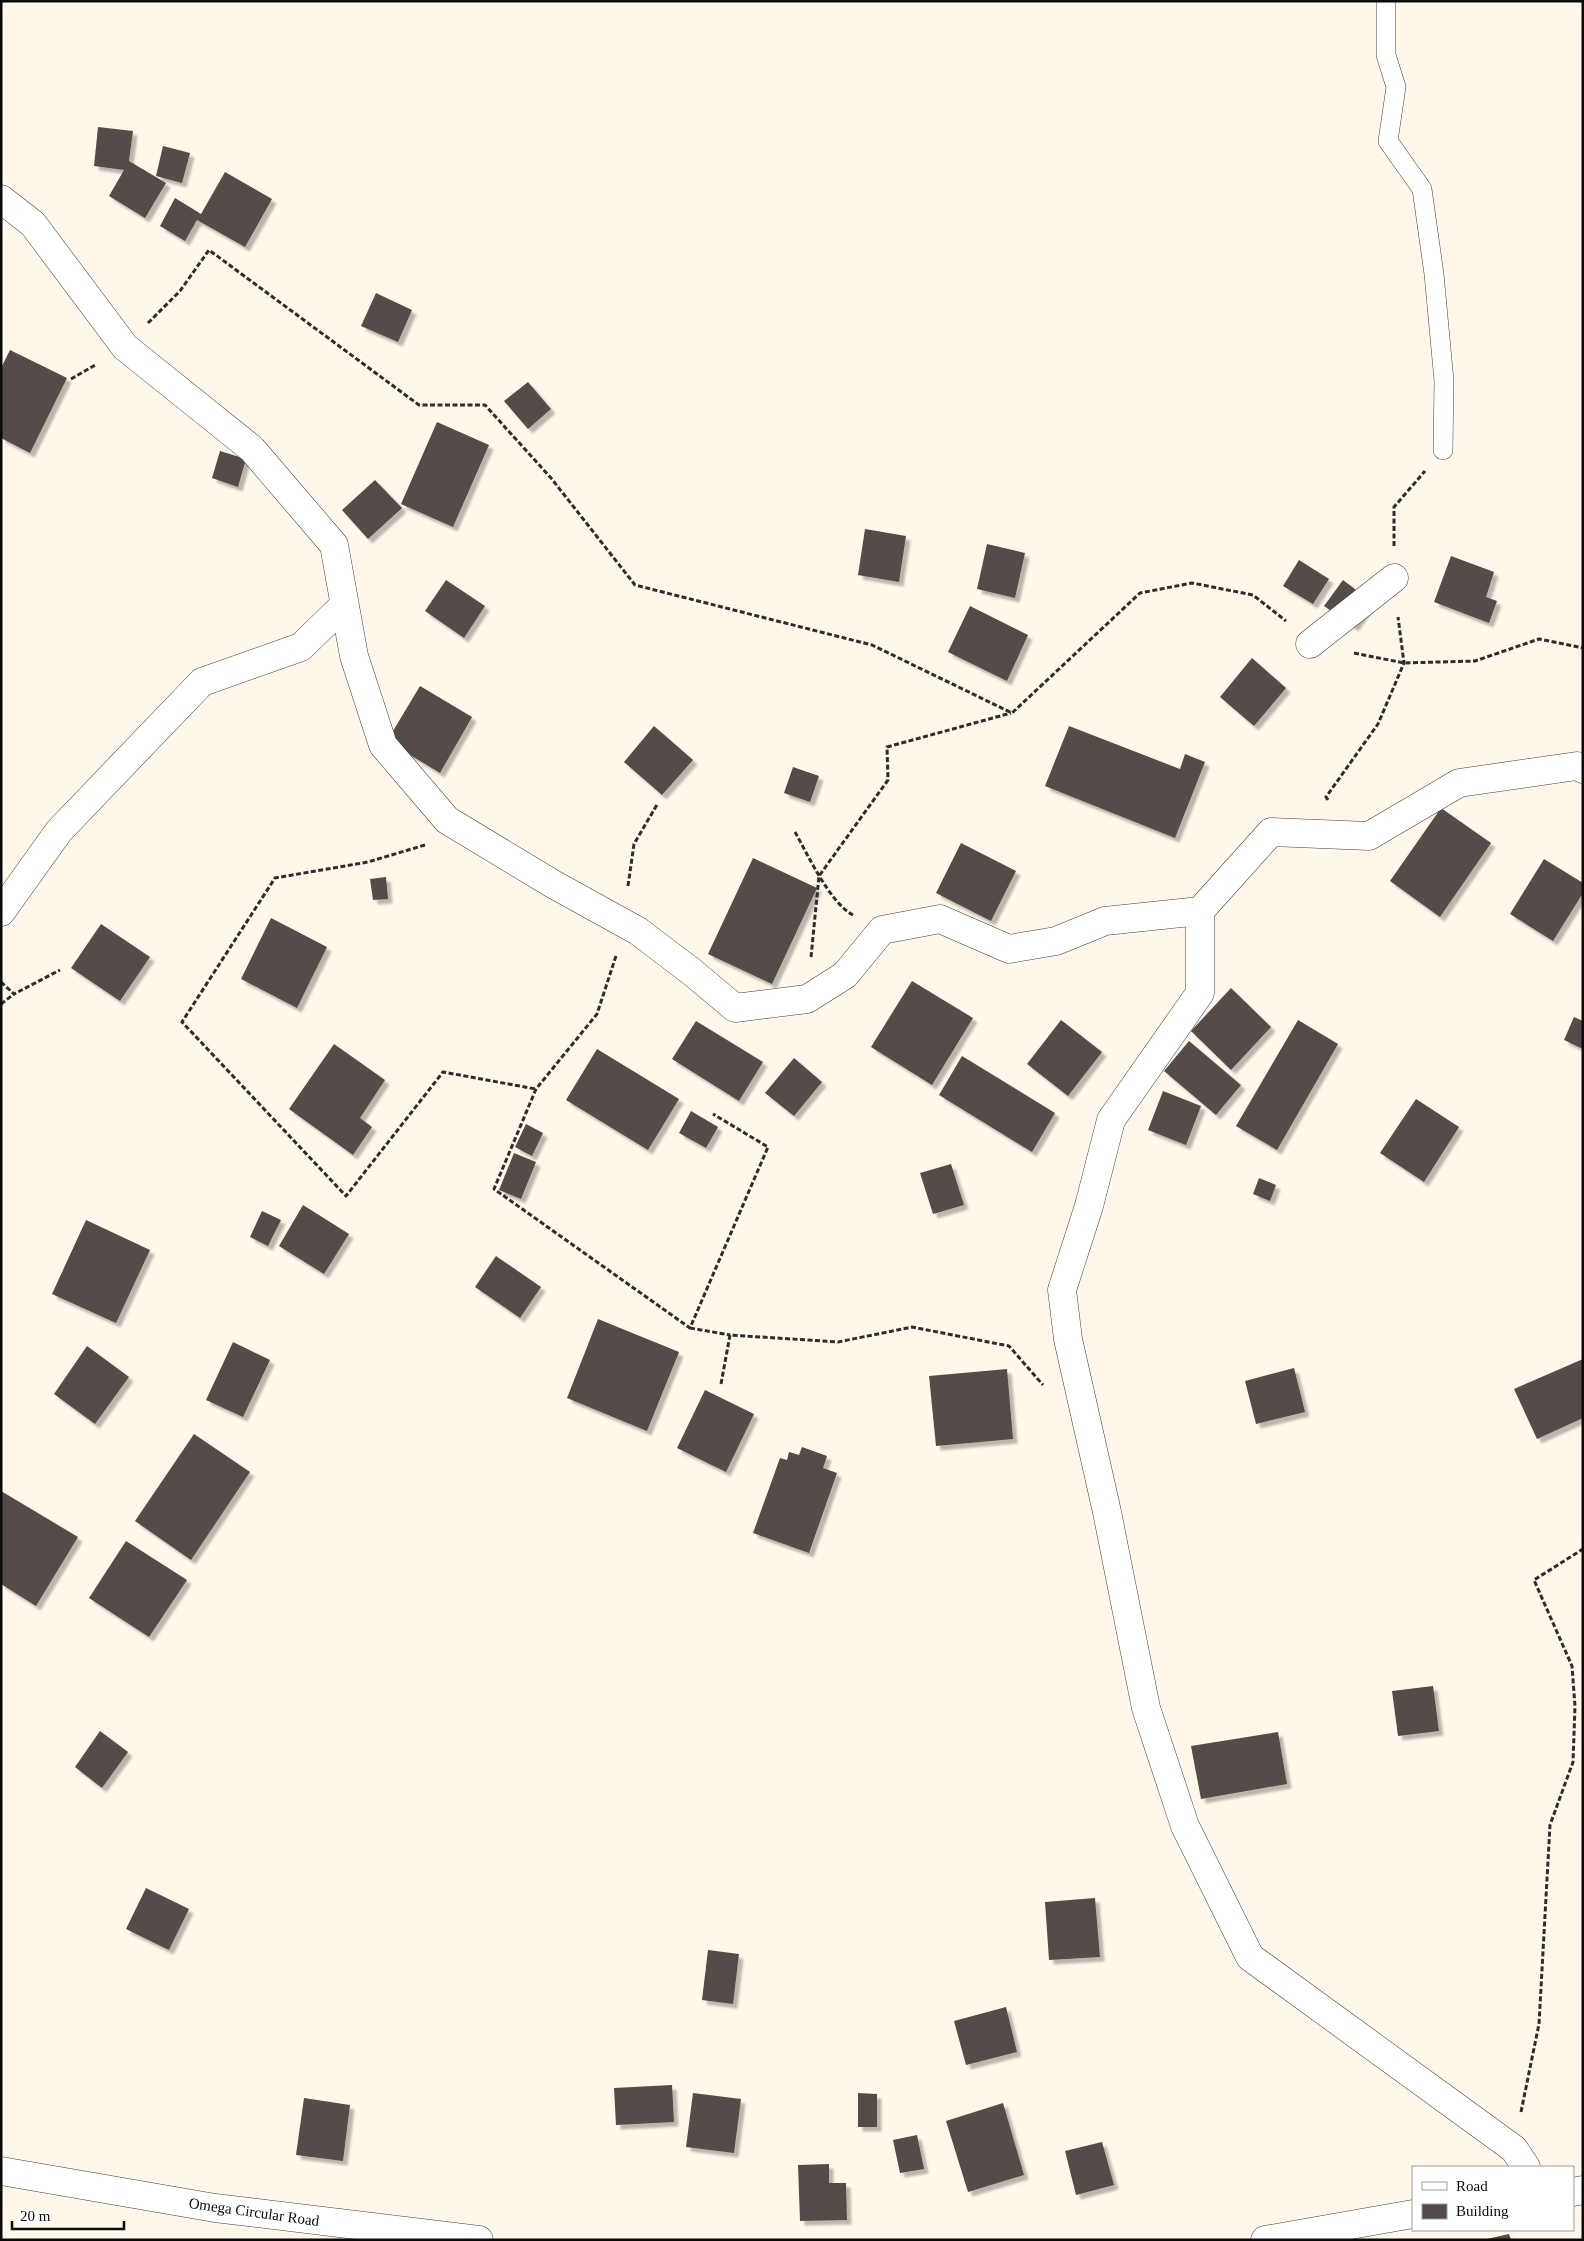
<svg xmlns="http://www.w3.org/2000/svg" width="1584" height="2241" viewBox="0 0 1584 2241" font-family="'Times New Roman',serif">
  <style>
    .building { fill: #544b48; filter: url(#shadow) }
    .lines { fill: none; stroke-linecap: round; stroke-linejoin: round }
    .service-casing { stroke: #3e3e3e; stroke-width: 20 }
    .minor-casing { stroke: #3e3e3e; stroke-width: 29 }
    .path { stroke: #2d2d2d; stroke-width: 3; stroke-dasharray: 5 2.5; stroke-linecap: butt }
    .service { stroke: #fff; stroke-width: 19 }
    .minor { stroke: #fff; stroke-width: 28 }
    .labels { text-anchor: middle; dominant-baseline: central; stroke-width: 5; stroke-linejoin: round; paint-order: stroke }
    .street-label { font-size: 15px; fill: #0b0b0b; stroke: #fff }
  </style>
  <defs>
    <filter id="shadow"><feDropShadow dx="4.5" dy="4.5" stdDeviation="1" flood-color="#0004"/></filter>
  </defs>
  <rect width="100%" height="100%" fill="#fff8ea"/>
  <g class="building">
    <path d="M98 127 133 131 129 161 166 183 145 218 109 196 124 170 94 166Z"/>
    <path d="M163 146 190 153 182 183 156 176Z"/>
    <path d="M225 172 272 199 245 247 197 220 185 241 160 226 175 198 201 214Z"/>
    <path d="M376 293 412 310 398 342 361 326Z"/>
    <path d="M10 350 67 378 30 453 1 438V368Z"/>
    <path d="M528 382 551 409 528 429 504 401Z"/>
    <path d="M437 422 489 445 453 527 401 504Z"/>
    <path d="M220 451 246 459 238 487 212 478Z"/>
    <path d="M375 480 402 508 368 539 342 510Z"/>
    <path d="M865 529 906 536 899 582 858 575Z"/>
    <path d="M987 544 1025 553 1015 598 977 589Z"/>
    <path d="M1451 556 1494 572 1486 597 1497 601 1489 623 1434 602Z"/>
    <path d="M1299 560 1329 579 1313 604 1283 586Z"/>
    <path d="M446 580 485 606 464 638 425 611Z"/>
    <path d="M1343 580 1372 602 1354 627 1324 606Z"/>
    <path d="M970 606 1028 635 1007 681 948 652Z"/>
    <path d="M1252 658 1286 688 1254 726 1220 697Z"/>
    <path d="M420 686 472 717 440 773 387 741Z"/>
    <path d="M654 726 693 760 662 795 624 762Z"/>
    <path d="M1069 726 1180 769 1185 754 1205 762 1175 838 1045 786Z"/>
    <path d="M793 767 819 776 810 802 784 793Z"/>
    <path d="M1441 808 1491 843 1440 917 1390 881Z"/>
    <path d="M961 843 1016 871 991 921 936 893Z"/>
    <path d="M753 858 817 888 772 984 708 954Z"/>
    <path d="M1544 859 1583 883V893L1553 941 1510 914Z"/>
    <path d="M386 877 388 899 373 900 370 879Z"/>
    <path d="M271 918 327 947 297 1008 241 979Z"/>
    <path d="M101 924 150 957 120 1001 71 968Z"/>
    <path d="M912 981 973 1018 932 1085 871 1047Z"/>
    <path d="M1231 988 1271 1027 1231 1070 1191 1031Z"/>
    <path d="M1574 1017 1583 1021V1049L1564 1040Z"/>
    <path d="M1061 1020 1102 1052 1068 1096 1027 1064Z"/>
    <path d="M1298 1020 1338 1044 1277 1150 1236 1126Z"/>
    <path d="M696 1021 763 1062 739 1101 672 1059Z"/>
    <path d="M1189 1041 1241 1085 1216 1115 1164 1071Z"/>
    <path d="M334 1044 385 1080 360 1118 372 1127 353 1155 289 1109Z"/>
    <path d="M597 1049 679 1099 648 1150 566 1100Z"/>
    <path d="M962 1056 1055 1113 1032 1152 939 1095Z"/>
    <path d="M794 1058 822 1082 794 1116 765 1093Z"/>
    <path d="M1163 1091 1201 1106 1186 1145 1148 1130Z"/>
    <path d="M1416 1099 1459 1127 1424 1182 1380 1153Z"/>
    <path d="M691 1111 718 1127 706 1148 679 1133Z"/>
    <path d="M526 1124 543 1133 532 1156 515 1147Z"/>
    <path d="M514 1153 536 1162 521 1199 499 1190Z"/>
    <path d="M951 1164 964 1205 933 1214 920 1173Z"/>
    <path d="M1259 1178 1276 1185 1270 1201 1253 1194Z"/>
    <path d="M303 1205 349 1234 324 1274 279 1246Z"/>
    <path d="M262 1211 281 1220 268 1246 250 1237Z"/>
    <path d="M86 1220 150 1250 116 1323 52 1294Z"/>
    <path d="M496 1256 541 1287 520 1318 475 1287Z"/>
    <path d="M598 1319 679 1352 647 1431 567 1398Z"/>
    <path d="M233 1342 270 1360 243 1417 206 1400Z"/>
    <path d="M87 1346 129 1377 95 1424 54 1394Z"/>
    <path d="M1583 1359V1418L1537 1439 1514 1389Z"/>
    <path d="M1294 1368 1305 1412 1256 1424 1245 1381Z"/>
    <path d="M1007 1369 1013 1439 936 1446 929 1376Z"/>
    <path d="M705 1390 754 1414 726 1472 677 1448Z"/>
    <path d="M194 1434 250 1472 191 1560 135 1521Z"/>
    <path d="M802 1447 827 1456 823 1468 837 1473 809 1553 753 1533 780 1458 787 1460 789 1452 799 1455Z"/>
    <path d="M1 1491 78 1537 36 1606 1 1584Z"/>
    <path d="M126 1541 187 1580 149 1637 89 1598Z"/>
    <path d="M1433 1686 1439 1731 1398 1736 1392 1691Z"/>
    <path d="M100 1731 128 1752 102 1788 75 1767Z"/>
    <path d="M1278 1732 1287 1784 1201 1799 1191 1746Z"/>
    <path d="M146 1888 189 1909 169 1950 126 1929Z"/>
    <path d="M1095 1898 1100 1957 1049 1960 1045 1902Z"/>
    <path d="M708 1950 739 1954 733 2004 702 2000Z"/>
    <path d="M1006 2007 1017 2052 966 2065 954 2021Z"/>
    <path d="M672 2085 674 2122 616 2125 614 2088Z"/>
    <path d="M693 2093 741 2099 734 2153 686 2147Z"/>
    <path d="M858 2093 877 2094V2127H858Z"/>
    <path d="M304 2098 350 2105 343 2161 296 2155Z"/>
    <path d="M1003 2103 1024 2175 968 2192 946 2121Z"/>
    <path d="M917 2135 924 2169 900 2173 893 2140Z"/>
    <path d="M1102 2142 1114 2185 1076 2195 1065 2151Z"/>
    <path d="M829 2164V2183H846L847 2220 800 2221 798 2165Z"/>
    <path d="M1509 2234 1511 2240H1487V2239Z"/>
  </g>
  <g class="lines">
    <defs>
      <path id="service" d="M1386 1V55L1396 87 1388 141 1422 189 1434 274 1444 381 1443 450"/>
      <g id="minor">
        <path d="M1 199 33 224 125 347 252 449 334 545 354 656 383 745 447 820 553 884 638 931 692 972 735 1008 807 999 845 975 882 930 940 919 1009 949 1056 941 1105 921 1200 911 1271 832 1369 836 1459 783 1577 766 1583 769"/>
        <path d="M1310 644 1394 578"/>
        <path d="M1200 911V993L1111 1120 1089 1206 1062 1290 1068 1339 1107 1512 1146 1708 1185 1826 1250 1957 1514 2149 1526 2167"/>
        <path d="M1 912 59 831 202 682 301 647 344 605"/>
        <path d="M1 2171 215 2208 479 2240"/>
        <path d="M1573 2192 1583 2190"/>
        <path d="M1265 2240 1413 2214"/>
      </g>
    </defs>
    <use href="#service" class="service-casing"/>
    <use href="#minor" class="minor-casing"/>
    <g class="path">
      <path d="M148 323 180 291 209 250 419 405H485L551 478 635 585 872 645 1012 713 1140 593 1192 583 1253 595 1286 621"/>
      <path d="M71 379 97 364"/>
      <path d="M1394 546V507L1425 471"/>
      <path d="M1354 653 1404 663 1475 661 1539 639 1583 648"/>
      <path d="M1328 800 1326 797 1378 724 1404 663 1398 617"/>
      <path d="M795 832C808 855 830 903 853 915"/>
      <path d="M425 845 368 862 275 878 182 1022 346 1196 443 1072 536 1089"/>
      <path d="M628 886 634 844 658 803"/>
      <path d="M616 956 597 1014 536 1089 494 1189 690 1328 768 1147 713 1114"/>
      <path d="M811 957 819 876 888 780 887 747 1011 713"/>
      <path d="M1 982 14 994 60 970"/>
      <path d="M1 1004 14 994"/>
      <path d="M690 1328 730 1335"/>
      <path d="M721 1384 730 1335 838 1342 912 1327 1009 1346 1043 1385"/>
      <path d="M1521 2112 1539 2024 1550 1825 1573 1762 1575 1706 1572 1666 1534 1580 1583 1549"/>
    </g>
    <use href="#service" class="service"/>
    <use href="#minor" class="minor"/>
  </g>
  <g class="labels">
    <g class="street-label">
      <text transform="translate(254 2212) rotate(8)">Omega Circular Road</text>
    </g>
  </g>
  <rect width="1584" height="2241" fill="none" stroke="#0b0b0b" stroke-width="5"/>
  <rect x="1412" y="2166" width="162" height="65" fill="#ffffff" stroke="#9d9d9d"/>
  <rect x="1422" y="2182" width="25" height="8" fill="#ffffff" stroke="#9d9d9d"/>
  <text x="1456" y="2191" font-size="15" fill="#0b0b0b">Road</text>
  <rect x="1422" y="2204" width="25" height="15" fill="#544b48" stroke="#9d9d9d"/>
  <text x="1456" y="2216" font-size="15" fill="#0b0b0b">Building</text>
  <path d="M12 2221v8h112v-8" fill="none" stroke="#0b0b0b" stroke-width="2.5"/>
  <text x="20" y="2221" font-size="15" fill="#0b0b0b" stroke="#ffffff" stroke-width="4" paint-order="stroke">20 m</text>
</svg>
